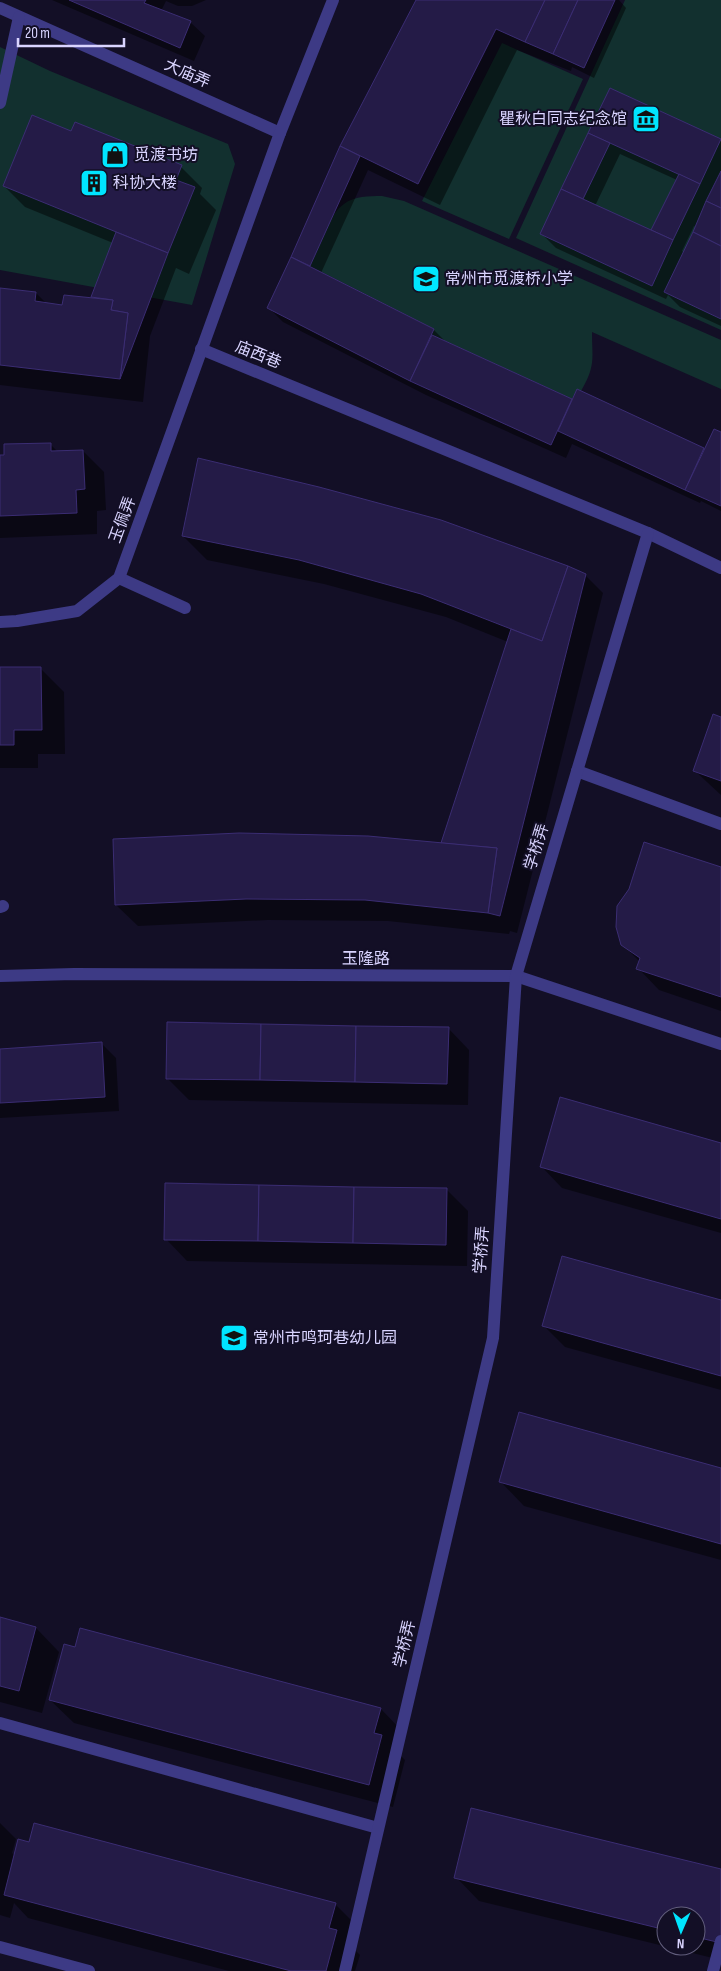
<svg xmlns="http://www.w3.org/2000/svg" width="721" height="1971" viewBox="0 0 721 1971" font-family="'Sofia Sans Condensed','Noto Sans SC',sans-serif">
  <style>
    .green { fill: #12302f }
    .shadow { fill: #0007; fill-rule: evenodd }
    .building { fill: #241b47; stroke: #3b2d73 }
    .lines { fill: none; stroke-linecap: round; stroke-linejoin: round }
    .minor { stroke: #3d3a85; stroke-width: 12 }
    .labels { text-anchor: middle; dominant-baseline: central; stroke-width: 4; stroke-linejoin: round; paint-order: stroke }
    .street-label { font-size: 16px; fill: #d9d4ff; stroke: #130f26 }
    .poi-label { font-size: 16px; fill: #d9d4ff; stroke: #130f26; text-anchor: start }
  </style>
  <rect width="100%" height="100%" fill="#130f26"/>
  <g class="green">
    <path d="M625 0H721V330L516 238Z"/>
    <path d="M502 43 583 79 509 239 422 201Z"/>
    <path d="M0 47 50 71 228 144 235 164 192 305 0 270Z"/>
    <path d="M382 196 404 201 721 340V389L592 332C592 359 596 365 581 391L577 390 572 399 432 335 434 329 310 266C318 248 328 215 344 204 354 196 369 196 382 196Z"/>
  </g>
  <g class="shadow">
    <path d="M52 0H206L192 6H178L166 1 161 11 190 22 205 36 194 61Z"/>
    <path d="M417 0H619L626 8 594 78 572 67 571 71 517 50 440 205 368 170 321 273 434 330 448 344 573 401 578 391 705 451 721 433V511L701 501 700 503 572 444 566 458 426 395 283 322 269 308 341 146Z"/>
    <path d="M610 90 721 141V326L680 307 668 295 666 299 556 248 542 234ZM620 154 677 180 651 232 595 206ZM694 226 696 227 684 253 682 251Z"/>
    <path d="M71 133 181 167 202 188 200 194 216 210 189 274 176 268 150 336 143 402 0 385V289L36 293 47 304 63 306 95 300 92 297 113 243 25 207 4 186Z"/>
    <path d="M50 444 58 452 83 451 104 472 106 510 97 511V534L0 538V457Z"/>
    <path d="M183 536 585 575 603 593 517 933 510 931 509 934 388 921 268 920 138 926 116 905 115 840 442 844 508 642 446 617 324 584 207 560Z"/>
    <path d="M0 668H40L64 692 65 754H38V768H0Z"/>
    <path d="M721 718V795L694 770Z"/>
    <path d="M721 868V1011L659 990 638 968 640 962 622 944Z"/>
    <path d="M448 1028 469 1050 468 1105 189 1100 167 1078Z"/>
    <path d="M102 1044 116 1058 119 1111 0 1118V1050Z"/>
    <path d="M721 1145V1233L562 1188 541 1166Z"/>
    <path d="M446 1189 468 1211 467 1266 187 1261 166 1239Z"/>
    <path d="M721 1301V1390L565 1347 544 1326Z"/>
    <path d="M721 1470V1560L524 1506 501 1482Z"/>
    <path d="M0 1619 36 1628 59 1652 42 1713 0 1702Z"/>
    <path d="M50 1700 381 1709 404 1733 398 1753 405 1760 393 1807 74 1723Z"/>
    <path d="M0 1823 16 1839 12 1853 15 1856 335 1904 358 1927 353 1948 360 1955 355 1971H229L28 1918 14 1903 10 1918 0 1915Z"/>
    <path d="M721 1870V1960L479 1901 456 1877ZM666 1916H696V1946H666Z"/>
  </g>
  <g class="building">
    <path d="M69 0H146L144 3 191 21 180 48Z"/>
    <path d="M416 0H545L525 42 496 29 418 184 340 146Z"/>
    <path d="M545 0H578L553 54 525 42Z"/>
    <path d="M578 0H615L584 68 553 54Z"/>
    <path d="M610 88 721 139 700 184 588 133Z"/>
    <path d="M32 115 71 131 75 122 182 165 176 180 195 187 168 253 3 186Z"/>
    <path d="M588 133 610 143 583 199 561 189Z"/>
    <path d="M340 146 360 156 310 266 291 257Z"/>
    <path d="M721 171V208L706 201Z"/>
    <path d="M679 174 700 184 673 240 651 230Z"/>
    <path d="M561 189 673 240 652 286 540 234Z"/>
    <path d="M706 201 721 208V246L693 232Z"/>
    <path d="M116 232 168 253 120 379 128 313 111 310 113 300 91 297Z"/>
    <path d="M693 232 721 246V319L664 292Z"/>
    <path d="M291 257 434 329 410 381 267 308Z"/>
    <path d="M0 288 36 292 35 301 62 305 64 295 113 300 111 310 128 313 120 379 0 365Z"/>
    <path d="M432 335 572 399 551 445 410 381Z"/>
    <path d="M577 389 704 448 685 490 558 431Z"/>
    <path d="M714 429 721 432V506L685 490Z"/>
    <path d="M51 443V451L83 450 85 489 76 490 77 513 0 516V455H4V444Z"/>
    <path d="M198 458 319 487 441 520 568 566 542 641 421 594 299 560 182 536Z"/>
    <path d="M568 566 586 574 500 916 488 913 497 848 441 843 511 629 542 641Z"/>
    <path d="M0 667H41L42 730H14V745H0Z"/>
    <path d="M713 714 721 717V781L693 771Z"/>
    <path d="M239 833 368 836 497 848 488 913 365 900 246 899 115 905 113 839Z"/>
    <path d="M644 842 721 867V997L636 969 640 958 621 945 616 927 617 906 629 889Z"/>
    <path d="M167 1022 261 1024 260 1080 166 1079Z"/>
    <path d="M261 1024 356 1026 355 1082 260 1080Z"/>
    <path d="M356 1026 449 1027 447 1084 355 1082Z"/>
    <path d="M102 1042 105 1097 0 1103V1049Z"/>
    <path d="M560 1097 721 1143V1219L540 1167Z"/>
    <path d="M165 1183 259 1185 258 1241 164 1240Z"/>
    <path d="M259 1185 354 1187 353 1243 258 1241Z"/>
    <path d="M354 1187 447 1188 446 1245 353 1243Z"/>
    <path d="M562 1256 721 1300V1376L542 1326Z"/>
    <path d="M519 1412 721 1468V1544L499 1482Z"/>
    <path d="M0 1617 36 1627 19 1691 0 1686Z"/>
    <path d="M80 1628 381 1708 374 1733 382 1735 369 1785 49 1700 64 1644 75 1647Z"/>
    <path d="M471 1808 721 1869V1943L696 1937V1916H666V1930L454 1878Z"/>
    <path d="M34 1823 336 1903 329 1928 337 1930 326 1971H291L4 1895 18 1839 29 1842Z"/>
  </g>
  <g class="lines">
    <g class="minor">
      <path d="M0 8 280 133"/>
      <path d="M0 103 19 17"/>
      <path d="M201 349 648 533 721 568"/>
      <path d="M119 578 185 608"/>
      <path d="M0 622 17 621 77 611 119 578 280 133 333 0"/>
      <path d="M577 771 721 824"/>
      <path d="M0 907 3 906"/>
      <path d="M0 976 74 974 516 976 721 1044"/>
      <path d="M0 1723 378 1828"/>
      <path d="M0 1947 89 1971"/>
      <path d="M345 1971 493 1338 516 976 648 533"/>
      <path d="M713 1971 721 1941"/>
    </g>
  </g>
  <defs>
    <symbol id="museum-square" viewBox="-11 -11 22 22"><rect x="-9" y="-9" width="18" height="18" rx="4" fill="#00e5ff" stroke="#130f26"/><path d="M0-6L6-3V-2H-6V-3ZM-5-1h2V3h-2ZM-1-1h2V3h-2ZM3-1h2V3H3ZM-6 4H6V6H-6Z" fill="#111"/></symbol>
    <symbol id="shop-square" viewBox="-11 -11 22 22"><rect x="-9" y="-9" width="18" height="18" rx="4" fill="#00e5ff" stroke="#130f26"/><path d="M-5-2.5h2.3a2.7 3.5 0 0 1 5.4 0H5L5.5 6h-11ZM-1.5-2.5h3a1.5 2.3 0 0 0-3 0Z" fill="#111"/></symbol>
    <symbol id="building-square" viewBox="-11 -11 22 22"><rect x="-9" y="-9" width="18" height="18" rx="4" fill="#00e5ff" stroke="#130f26"/><path d="M-4-6H4V6H1V3H-1V6H-4ZM-2.5-4.3h1.7v1.8h-1.7ZM.8-4.3h1.7v1.8H.8ZM-2.5-1h1.7V.8h-1.7ZM.8-1h1.7V.8H.8Z" fill="#111"/></symbol>
    <symbol id="school-square" viewBox="-11 -11 22 22"><rect x="-9" y="-9" width="18" height="18" rx="4" fill="#00e5ff" stroke="#130f26"/><path d="M0-5L7-2L0 1L-7-2ZM-4 1L0 2.5L4 1V4Q0 6-4 4Z" fill="#111"/></symbol>
  </defs>
  <g fill-rule="evenodd">
    <use href="#museum-square" x="630" y="103" width="32" height="32"/>
    <use href="#shop-square" x="99" y="139" width="32" height="32"/>
    <use href="#building-square" x="78" y="167" width="32" height="32"/>
    <use href="#school-square" x="410" y="263" width="32" height="32"/>
    <use href="#school-square" x="218" y="1322" width="32" height="32"/>
  </g>
  <g class="labels">
    <g class="street-label">
      <text transform="translate(187 74) rotate(24)">大庙弄</text>
      <text transform="translate(258 355) rotate(22)">庙西巷</text>
      <text transform="translate(123 520) rotate(-70)">玉佩弄</text>
      <text transform="translate(537 847) rotate(-73)">学桥弄</text>
      <text x="366" y="959">玉隆路</text>
      <text transform="translate(482 1250) rotate(-86)">学桥弄</text>
      <text transform="translate(405 1644) rotate(-77)">学桥弄</text>
    </g>
    <g class="poi-label">
      <text x="627" y="119" text-anchor="end">瞿秋白同志纪念馆</text>
      <text x="134" y="155">觅渡书坊</text>
      <text x="113" y="183">科协大楼</text>
      <text x="445" y="279">常州市觅渡桥小学</text>
      <text x="253" y="1338">常州市鸣珂巷幼儿园</text>
    </g>
  </g>
  <g transform="translate(681 1931) rotate(182)"><circle r="24" fill="#130f26" stroke="#625e7d"/>
  <path d="M0-4L9 19L0 12L-9 19Z" fill="#00e5ff"/>
  <text y="-8" font-size="14" font-weight="bold" text-anchor="middle" fill="#d9d4ff">N</text>
  </g>
  <path d="M18 38v8h106v-8" fill="none" stroke="#d9d4ff" stroke-width="2.5"/>
  <text x="25" y="38" font-size="15" fill="#d9d4ff" stroke="#130f26" stroke-width="4" paint-order="stroke">20 m</text>
</svg>
